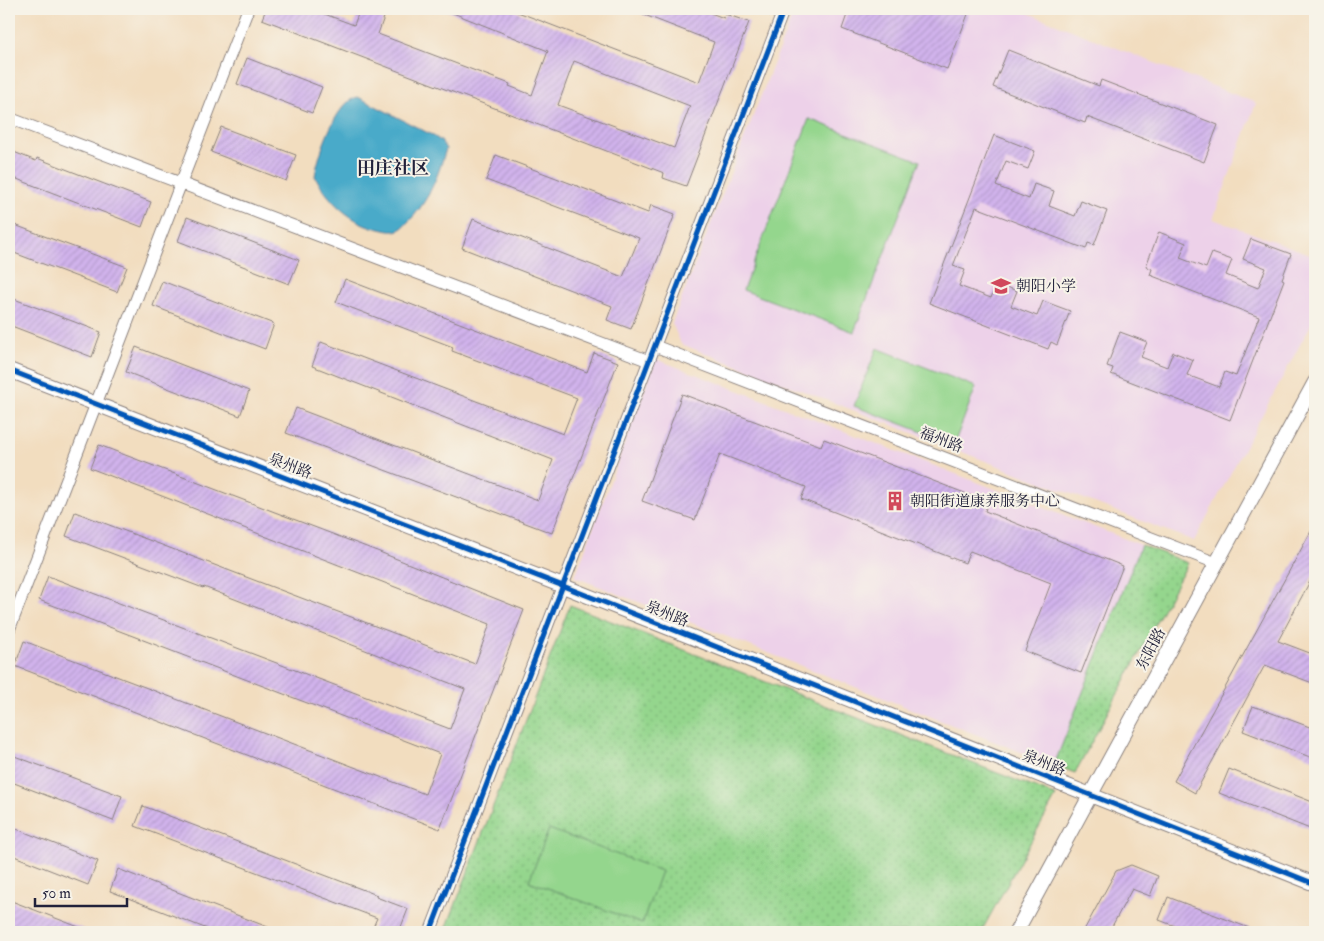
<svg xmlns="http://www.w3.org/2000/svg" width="1324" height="941" viewBox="0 0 1324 941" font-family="'IM FELL Double Pica','Noto Serif SC',serif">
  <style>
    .built { fill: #edd1e9 }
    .grass { fill: url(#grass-dots); stroke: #5b7c64 }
    .pitch { fill: #94d68d; stroke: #5b7c64 }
    .water { fill: #4aaac9; stroke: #366682 }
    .building { fill: url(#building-hatch); fill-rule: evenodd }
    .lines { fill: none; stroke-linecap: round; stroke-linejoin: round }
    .minor-casing { stroke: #8a807d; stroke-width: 13 }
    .tertiary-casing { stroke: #8a807d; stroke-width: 16 }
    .minor { stroke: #fff; stroke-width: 11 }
    .tertiary { stroke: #fff; stroke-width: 14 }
    .cycleway-casing { stroke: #f7f3e8; stroke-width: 8 }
    .cycleway { stroke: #0057b8; stroke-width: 5 }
    .labels { text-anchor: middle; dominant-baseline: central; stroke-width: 4; stroke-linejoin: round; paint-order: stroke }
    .poi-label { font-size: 15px; fill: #22223b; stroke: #f7f3e8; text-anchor: start }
    .street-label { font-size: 15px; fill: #22223b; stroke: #f7f3e8 }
    .quarter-label { font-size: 18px; font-weight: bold; fill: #22223b; stroke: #f7f3e8 }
  </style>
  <defs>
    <pattern id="grass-dots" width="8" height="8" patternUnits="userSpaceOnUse" patternTransform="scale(1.25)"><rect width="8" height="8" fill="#94d68d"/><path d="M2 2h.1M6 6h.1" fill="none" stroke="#7fb77b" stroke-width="1.8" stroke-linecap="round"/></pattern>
    <pattern id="building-hatch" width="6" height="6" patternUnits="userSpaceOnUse" patternTransform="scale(1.25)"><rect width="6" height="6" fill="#d1b3ec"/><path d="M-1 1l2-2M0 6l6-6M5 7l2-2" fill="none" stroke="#b39acb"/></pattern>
  </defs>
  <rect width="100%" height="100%" fill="#f7f3e8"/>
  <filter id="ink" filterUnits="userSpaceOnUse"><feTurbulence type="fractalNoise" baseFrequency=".02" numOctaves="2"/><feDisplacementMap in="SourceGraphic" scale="10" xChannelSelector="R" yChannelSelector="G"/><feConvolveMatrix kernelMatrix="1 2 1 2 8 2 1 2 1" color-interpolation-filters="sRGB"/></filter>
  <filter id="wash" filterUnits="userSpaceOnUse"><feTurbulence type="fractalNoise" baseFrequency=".0096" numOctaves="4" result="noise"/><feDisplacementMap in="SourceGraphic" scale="20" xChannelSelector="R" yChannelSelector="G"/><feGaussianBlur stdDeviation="1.12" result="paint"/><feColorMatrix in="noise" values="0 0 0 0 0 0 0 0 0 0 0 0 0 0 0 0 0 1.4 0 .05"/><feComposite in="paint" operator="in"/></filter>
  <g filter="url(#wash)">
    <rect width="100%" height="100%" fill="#f2ddbf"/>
    <g class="built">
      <path d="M795 9H1018L1256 103 1213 219 1315 256V317L1194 541 681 344 672 323Z"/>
      <path d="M656 359 1141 545 1054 765 575 577Z"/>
    </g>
    <g class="grass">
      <path d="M1141 545 1188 563 1075 773 1054 765Z"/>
      <path d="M570 605 1056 796 981 932H445Z"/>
    </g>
    <g class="pitch">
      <path d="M809 119 920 161 854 332 743 290Z"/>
      <path d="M877 348 976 387 954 444 854 406Z"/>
      <path d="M549 829 661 871 642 924 529 881Z"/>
    </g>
    <path class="water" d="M358 97 432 135 441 141 446 149C438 175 431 196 413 217 409 220 406 225 402 228 395 233 388 231 380 229 352 224 328 201 315 176 318 156 336 100 358 97Z"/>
    <g id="blocks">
      <g class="building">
        <path d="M266 9H311L354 25 360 9H387L378 34 510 84 509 86 532 95 548 51 443 9H510L699 82 714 42 629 9H700L724 18 725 14 749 22 686 186 663 178 664 173 262 19ZM574 61 690 106 674 148 558 105Z"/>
        <path d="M849 9H970L947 69 842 29Z"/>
        <path d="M1008 50 1099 86 1101 80 1218 125 1204 162 1087 117 1085 123 993 87Z"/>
        <path d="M247 58 322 87 312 113 237 84Z"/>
        <path d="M221 127 296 155 286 181 211 152Z"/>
        <path d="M994 135 1035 151 1028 169 1006 161 996 186 1029 199 1034 184 1054 191 1049 206 1075 216 1081 201 1107 211 1094 245 1088 243 1086 249 976 207 953 266 965 270 959 286 991 298 997 283 1017 291 1011 306 1037 316 1043 301 1070 311 1057 345 1051 342 1048 349 929 303Z"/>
        <path d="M9 150 36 161 37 158 151 202 142 227 9 176Z"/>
        <path d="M496 155 648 213 651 205 675 214 631 329 607 320 612 306 462 248 473 219 623 277 639 238 486 180Z"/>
        <path d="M187 217 299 260 289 284 178 241Z"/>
        <path d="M12 224 127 267 117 292 9 251V233Z"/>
        <path d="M1159 232 1186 243 1180 258 1206 268 1212 253 1232 260 1226 275 1258 288 1266 268 1243 259 1251 239 1291 254 1282 279 1284 280 1230 420 1111 374 1113 368 1107 366 1120 332 1147 342 1141 357 1167 367 1173 352 1193 360 1187 375 1219 387 1225 372 1236 376 1259 317 1150 275 1152 269 1146 266Z"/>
        <path d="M345 279 587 372 594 353 618 362 552 533 286 433 296 408 538 500 553 460 312 366 321 342 563 434 577 398 452 351 453 347 336 302Z"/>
        <path d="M162 281 274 324 265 349 153 306Z"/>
        <path d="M9 297 101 332 92 357 9 325Z"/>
        <path d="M136 347 249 391 240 416 126 372Z"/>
        <path d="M682 394 821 446 824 439 988 502 985 511 1123 566 1081 673 1025 651 1051 583 970 551 965 563 801 499 806 487 720 454 695 520 642 501Z"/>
        <path d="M99 445 377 551 524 610 440 829 15 666 24 641 425 794 440 754 39 600 48 576 450 729 465 689 204 587 203 588 66 536 75 512 475 664 490 624 90 468Z"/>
        <path d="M1315 524V572L1278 641 1315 655V684L1265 665 1195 793 1174 781Z"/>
        <path d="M1253 706 1315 729V759L1243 731Z"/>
        <path d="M9 754 122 796 113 821 9 781Z"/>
        <path d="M1229 769 1315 803V831L1219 793Z"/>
        <path d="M143 806 377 895 376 897 408 909 399 932H371L377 918 135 826Z"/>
        <path d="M9 826 98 861 88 885 9 854Z"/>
        <path d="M1131 865 1158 876 1150 896 1132 889 1109 932H1083L1116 871Z"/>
        <path d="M118 869 278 931V932H215L110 891Z"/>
        <path d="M1168 897 1257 931 1256 932H1191L1159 920Z"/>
        <path d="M9 900 89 931V932H21L9 927Z"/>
      </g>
    </g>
  </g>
  <g filter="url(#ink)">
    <use href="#blocks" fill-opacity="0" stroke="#8a807d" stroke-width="1"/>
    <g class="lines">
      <defs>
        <g id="minor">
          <path d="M9 118 649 361"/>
          <path d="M655 346 1216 563"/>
          <path d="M9 630 248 9"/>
          <path d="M430 932 782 14 769 9"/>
        </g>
        <g id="tertiary">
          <path d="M9 370 563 586 1315 884"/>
          <path d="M1016 932 1315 382"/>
        </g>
      </defs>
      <use href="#minor" class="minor-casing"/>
      <use href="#tertiary" class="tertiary-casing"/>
      <use href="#minor" class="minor"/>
      <use href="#tertiary" class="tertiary"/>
      <defs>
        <g id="cycleway">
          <path d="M9 370 563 586 1315 884"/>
          <path d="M430 932 782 14 769 9"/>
        </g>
      </defs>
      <use href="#cycleway" class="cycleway-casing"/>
      <use href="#cycleway" class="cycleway"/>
    </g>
  </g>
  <defs>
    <symbol id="school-bare" viewBox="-9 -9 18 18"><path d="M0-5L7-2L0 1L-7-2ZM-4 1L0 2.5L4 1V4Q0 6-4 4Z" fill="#d1495b" stroke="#f7f3e8" stroke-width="2.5" paint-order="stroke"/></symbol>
    <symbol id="building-bare" viewBox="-9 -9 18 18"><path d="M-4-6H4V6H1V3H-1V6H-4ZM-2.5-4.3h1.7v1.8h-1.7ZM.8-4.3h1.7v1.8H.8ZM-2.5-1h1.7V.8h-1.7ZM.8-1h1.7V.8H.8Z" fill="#d1495b" stroke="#f7f3e8" stroke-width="2.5" paint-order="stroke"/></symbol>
  </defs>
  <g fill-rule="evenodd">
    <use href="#school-bare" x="987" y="272" width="28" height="28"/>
    <use href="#building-bare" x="881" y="487" width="28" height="28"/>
  </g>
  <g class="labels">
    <g class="poi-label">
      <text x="1016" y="286">朝阳小学</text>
      <text x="910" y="501">朝阳街道康养服务中心</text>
    </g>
    <g class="street-label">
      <text transform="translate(941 440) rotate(21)">福州路</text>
      <text transform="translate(290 466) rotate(21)">泉州路</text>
      <text transform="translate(667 614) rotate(22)">泉州路</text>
      <text transform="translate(1151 649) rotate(-62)">东阳路</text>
      <text transform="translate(1044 763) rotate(22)">泉州路</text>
    </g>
    <g class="quarter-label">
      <text x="393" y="168">田庄社区</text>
    </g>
  </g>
  <rect width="1324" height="941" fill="none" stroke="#f7f3e8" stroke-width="30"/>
  <path d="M35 898v8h92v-8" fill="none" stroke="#22223b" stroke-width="2.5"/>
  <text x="42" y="898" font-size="15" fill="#22223b" stroke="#f7f3e8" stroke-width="4" paint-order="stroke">50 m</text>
</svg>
